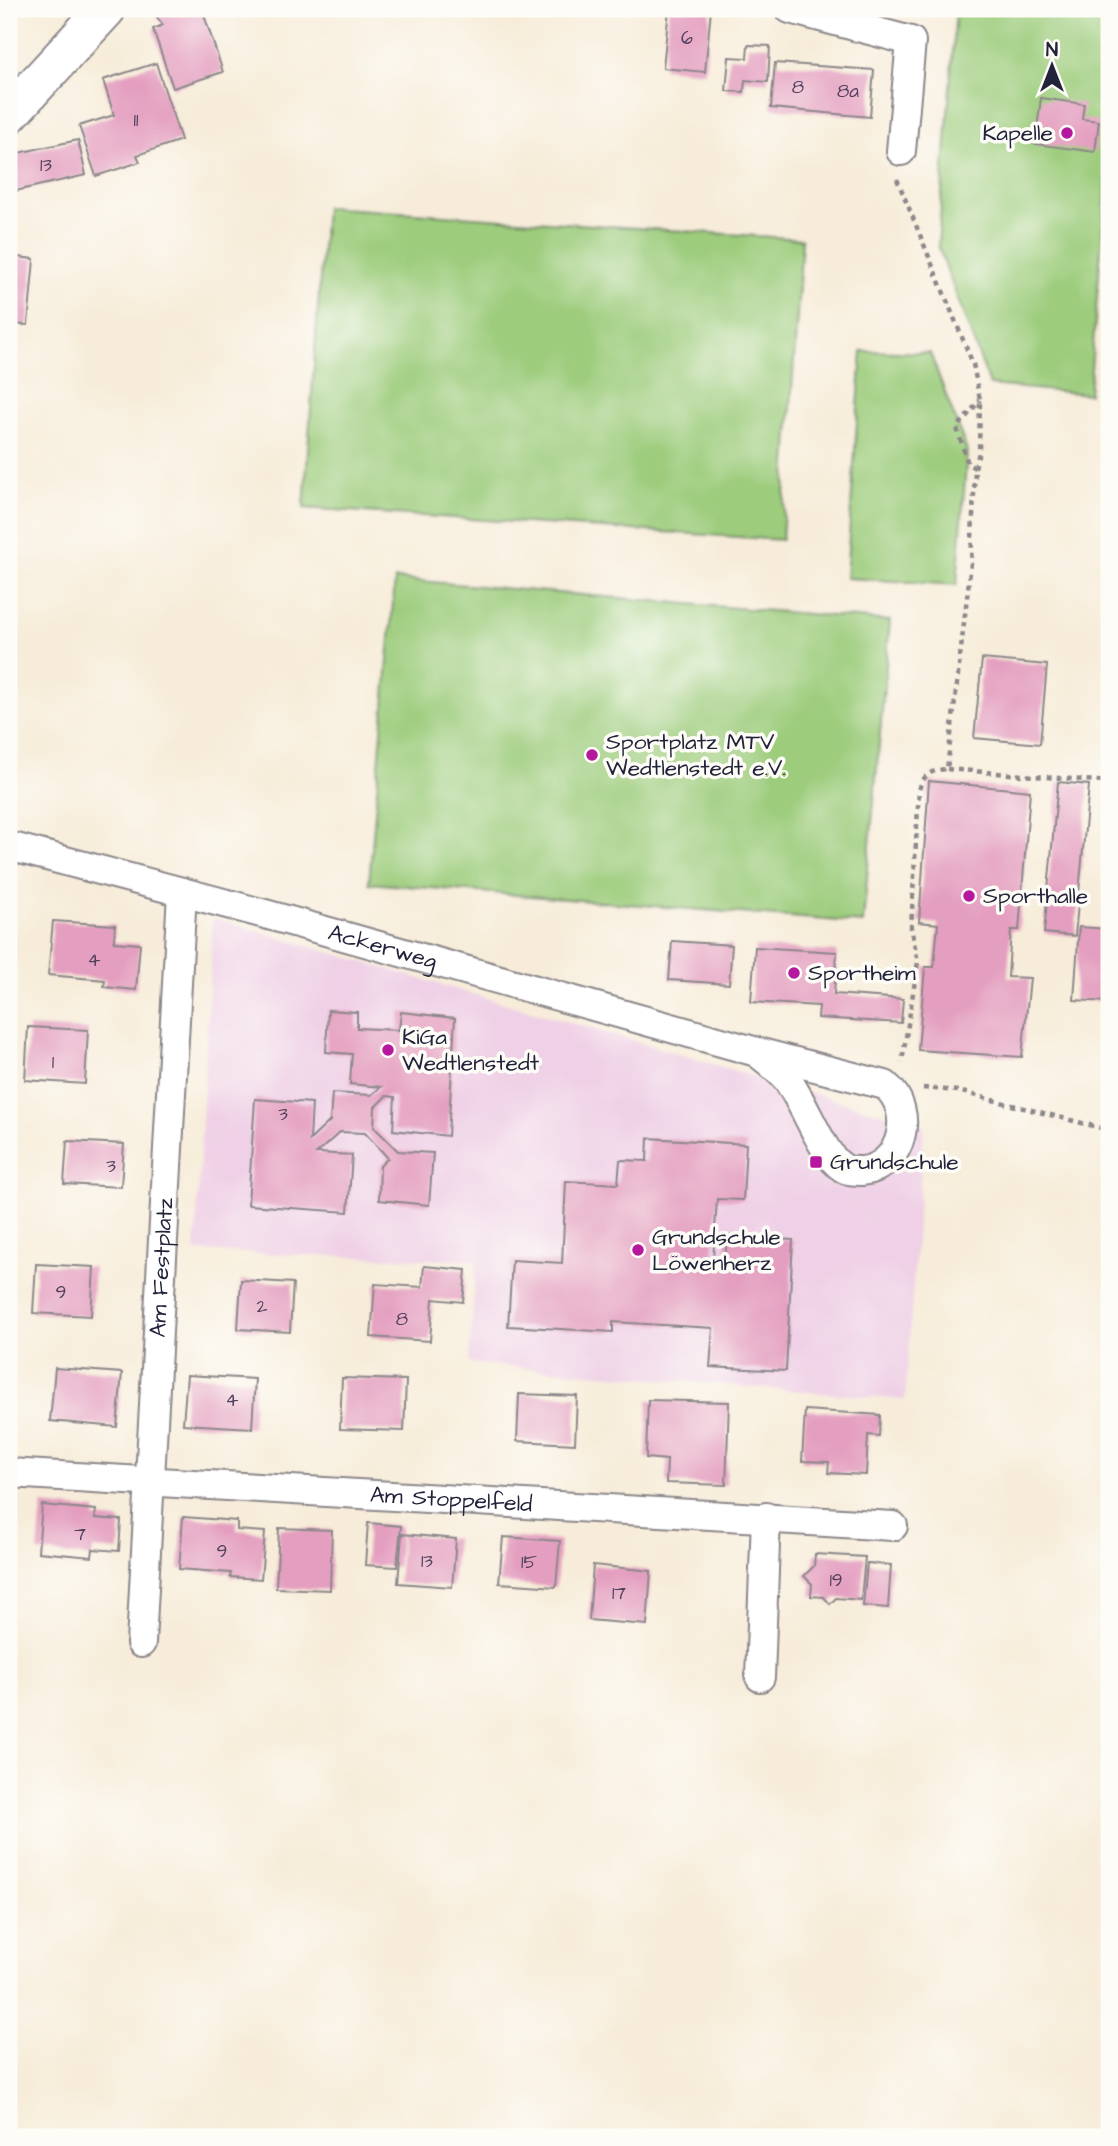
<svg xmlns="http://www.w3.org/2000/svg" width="1118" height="2146" viewBox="0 0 1118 2146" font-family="'Architects Daughter',sans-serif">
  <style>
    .built { fill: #efd0e6 }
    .green { fill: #9ccc7b; stroke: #5f775b; stroke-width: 2 }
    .building { fill: #e49fc0 }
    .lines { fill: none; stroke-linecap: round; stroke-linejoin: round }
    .street-casing { stroke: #8c878a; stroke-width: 32 }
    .secondary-casing { stroke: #8c878a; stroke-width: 42 }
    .path { stroke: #8c878a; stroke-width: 4.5; stroke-dasharray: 5 5; stroke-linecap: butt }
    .street { stroke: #fff; stroke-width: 28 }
    .secondary { stroke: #fff; stroke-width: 38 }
    .poi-dot { fill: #b5179e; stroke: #fdfcf7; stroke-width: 2.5 }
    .labels { text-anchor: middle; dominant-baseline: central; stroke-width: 7; stroke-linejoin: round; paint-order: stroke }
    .number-label { font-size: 19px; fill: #52415c }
    .poi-label { font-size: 23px; fill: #22223b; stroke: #fdfcf7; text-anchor: start }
    .street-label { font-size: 23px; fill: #22223b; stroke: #fdfcf7 }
  </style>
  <rect width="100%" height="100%" fill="#fdfcf7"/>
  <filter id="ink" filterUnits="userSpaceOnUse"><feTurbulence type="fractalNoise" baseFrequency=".0143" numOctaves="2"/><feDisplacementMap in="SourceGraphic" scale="14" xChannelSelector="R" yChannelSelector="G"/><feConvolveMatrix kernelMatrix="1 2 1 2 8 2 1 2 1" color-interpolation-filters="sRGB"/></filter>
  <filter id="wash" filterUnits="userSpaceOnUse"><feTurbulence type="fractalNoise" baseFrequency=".00686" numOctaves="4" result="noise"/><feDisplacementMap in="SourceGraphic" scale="28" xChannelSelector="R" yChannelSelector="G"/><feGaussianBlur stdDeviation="1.57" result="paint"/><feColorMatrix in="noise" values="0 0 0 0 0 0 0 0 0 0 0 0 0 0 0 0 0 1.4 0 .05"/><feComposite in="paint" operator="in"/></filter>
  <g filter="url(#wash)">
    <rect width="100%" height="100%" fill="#f7ecd9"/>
    <path class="built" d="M213 918 924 1126 905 1400 469 1363 476 1261 195 1251Z"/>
    <g class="green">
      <path d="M956 9H1109V152L1089 394 990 385 938 246Z"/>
      <path d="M325 207 802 239 782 540 304 508Z"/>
      <path d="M862 351 930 353 967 451 957 585 846 578Z"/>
      <path d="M395 579 890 621 863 923 369 883Z"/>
    </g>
    <g id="blocks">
      <g class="building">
        <path d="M151 9H212L203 12 223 72 173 88 153 29 163 25Z"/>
        <path d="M669 9H711L705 72 663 68Z"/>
        <path d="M748 45 770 46 768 82 745 80 744 92 726 91 729 57 747 58Z"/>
        <path d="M156 63 181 140 137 155 140 162 96 176 79 126 114 115 103 80Z"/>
        <path d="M775 63 874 70 870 117 771 108Z"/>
        <path d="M1041 98 1084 104 1082 119 1099 121 1095 152 1035 144Z"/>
        <path d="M78 140 86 175 11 192 9 182V155Z"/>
        <path d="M9 256 34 259 28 325 9 324Z"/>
        <path d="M982 659 1047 665 1040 744 974 738Z"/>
        <path d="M929 781 1030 791 1019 930H1011L1008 977 1030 978 1022 1057 918 1050 925 967H934L938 924 919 922Z"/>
        <path d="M1058 782 1089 785 1075 936 1044 933Z"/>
        <path d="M53 921 115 925 114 942 140 944 136 990 104 987 105 980 48 975Z"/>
        <path d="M1079 927 1109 929V1002L1074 1000Z"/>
        <path d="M672 941 732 945 729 984 669 980Z"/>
        <path d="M755 947 837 952 834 994 903 999 901 1023 818 1018 819 1006 751 1002Z"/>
        <path d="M328 1010 357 1012V1028L399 1030 401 1012 455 1018 448 1136 393 1130 395 1097 386 1096 375 1107 374 1127 398 1151 433 1153 429 1205 379 1200 380 1166 388 1158 365 1133 340 1132 317 1153 352 1155 348 1212 248 1205 255 1099 312 1103 310 1140 330 1121 332 1093 371 1095 381 1087 350 1084 352 1054 326 1052Z"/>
        <path d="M28 1027 88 1030 85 1084 25 1080Z"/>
        <path d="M648 1138 746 1144 743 1200 717 1199 713 1260H725L727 1236 793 1240 786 1371 710 1367 713 1328 613 1322V1332L508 1326 512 1260 562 1263 566 1181 618 1184 620 1160 647 1161Z"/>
        <path d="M67 1141 124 1144 121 1187 64 1184Z"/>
        <path d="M36 1264 94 1267 91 1316 33 1313Z"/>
        <path d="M424 1266 466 1270 463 1302 433 1299 430 1341 371 1337 375 1284 422 1287Z"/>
        <path d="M241 1280 293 1283 290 1332 238 1329Z"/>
        <path d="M55 1368 122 1373 117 1427 50 1421Z"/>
        <path d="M187 1375 255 1379 252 1428 183 1424Z"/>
        <path d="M342 1378 406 1380 404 1431 340 1429Z"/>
        <path d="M519 1394 577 1396 575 1444 517 1441Z"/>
        <path d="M648 1400 729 1402 726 1485 666 1483 667 1460 646 1458Z"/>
        <path d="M805 1410 880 1415 879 1436 868 1435 866 1475 828 1473 829 1462 802 1461Z"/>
        <path d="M42 1505 96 1510 95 1518 121 1520 119 1551 93 1549 92 1557 38 1552Z"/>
        <path d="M183 1517 237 1521V1530L265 1532 261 1579 230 1577 231 1573 179 1569Z"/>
        <path d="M368 1523 401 1526 397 1567 365 1565Z"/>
        <path d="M279 1528 332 1530 330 1590 276 1588Z"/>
        <path d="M402 1534 456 1539 452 1587 398 1583Z"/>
        <path d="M503 1537 560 1541 556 1587 499 1583Z"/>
        <path d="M815 1554 865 1557 861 1600 836 1598 830 1604 824 1597 811 1596 812 1584 804 1576 814 1566Z"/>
        <path d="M867 1563 891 1565 888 1608 863 1606Z"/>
        <path d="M593 1565 651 1571 647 1625 589 1620Z"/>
      </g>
    </g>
  </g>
  <g filter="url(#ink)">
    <use href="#blocks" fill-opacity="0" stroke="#8c878a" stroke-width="2"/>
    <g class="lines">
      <defs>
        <g id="street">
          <path d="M790 9 911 41 901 151"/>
          <path id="s1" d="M9 846 265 914 757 1052 885 1085C916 1110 903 1167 862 1171 855 1171 847 1171 842 1167 821 1154 803 1098 785 1077 777 1068 766 1060 757 1052"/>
          <path id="s2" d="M9 1473 893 1526"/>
          <path id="s3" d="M141 1643 182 892"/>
          <path d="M760 1677 766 1517"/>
        </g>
        <path id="secondary" d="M9 114 106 9"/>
      </defs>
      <use href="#street" class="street-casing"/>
      <use href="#secondary" class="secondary-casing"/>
      <g class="path">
        <path d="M897 179 973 364 980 400 979 452 975 468 971 563 947 769C932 770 923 774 919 790L911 928 918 962 902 1062"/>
        <path d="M975 468 968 464 957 428 980 400"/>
        <path d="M947 769 1109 782"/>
        <path d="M923 1088 958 1091 1109 1130"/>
      </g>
      <use href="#street" class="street"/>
      <use href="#secondary" class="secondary"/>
    </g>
  </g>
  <g class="poi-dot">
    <circle cx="1067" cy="133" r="7"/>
    <circle cx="592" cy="755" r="7"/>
    <circle cx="969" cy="896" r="7"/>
    <circle cx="794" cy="973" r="7"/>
    <circle cx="388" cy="1050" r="7"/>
    <rect x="809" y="1155" width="14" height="14" rx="3.5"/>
    <circle cx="638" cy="1250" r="7"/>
  </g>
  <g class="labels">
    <g class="number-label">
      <text x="687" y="38">6</text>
      <text x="798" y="87">8</text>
      <text x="848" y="91">8a</text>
      <text x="136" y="120">11</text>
      <text x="46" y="165">13</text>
      <text x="94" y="960">4</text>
      <text x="53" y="1062">1</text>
      <text x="283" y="1114">3</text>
      <text x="111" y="1166">3</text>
      <text x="61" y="1292">9</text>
      <text x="262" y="1306">2</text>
      <text x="402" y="1319">8</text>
      <text x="232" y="1400">4</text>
      <text x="80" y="1534">7</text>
      <text x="222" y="1551">9</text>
      <text x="427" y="1561">13</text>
      <text x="529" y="1562">15</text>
      <text x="836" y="1580">19</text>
      <text x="619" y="1593">17</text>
    </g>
    <g class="poi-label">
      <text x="1053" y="133" text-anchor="end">Kapelle</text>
      <text x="606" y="742">Sportplatz MTV<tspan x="606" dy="26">Wedtlenstedt e.V.</tspan></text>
      <text x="983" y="896">Sporthalle</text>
      <text x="808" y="973">Sportheim</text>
      <text x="402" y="1037">KiGa<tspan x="402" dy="26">Wedtlenstedt</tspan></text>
      <text x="830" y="1162">Grundschule</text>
      <text x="652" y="1237">Grundschule<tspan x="652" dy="26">Löwenherz</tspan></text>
    </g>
    <g class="street-label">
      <text stroke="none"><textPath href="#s1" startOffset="387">Ackerweg</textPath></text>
      <text stroke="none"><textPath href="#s3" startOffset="376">Am Festplatz</textPath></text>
      <text stroke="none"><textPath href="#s2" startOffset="443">Am Stoppelfeld</textPath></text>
    </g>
  </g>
  <rect width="1118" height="2146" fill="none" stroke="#fdfcf7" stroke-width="35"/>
  <g transform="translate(1052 66)" stroke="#fdfcf7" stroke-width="5" paint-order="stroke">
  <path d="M0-5L12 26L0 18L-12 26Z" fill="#22223b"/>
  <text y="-10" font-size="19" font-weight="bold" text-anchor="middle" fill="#22223b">N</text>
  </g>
</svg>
